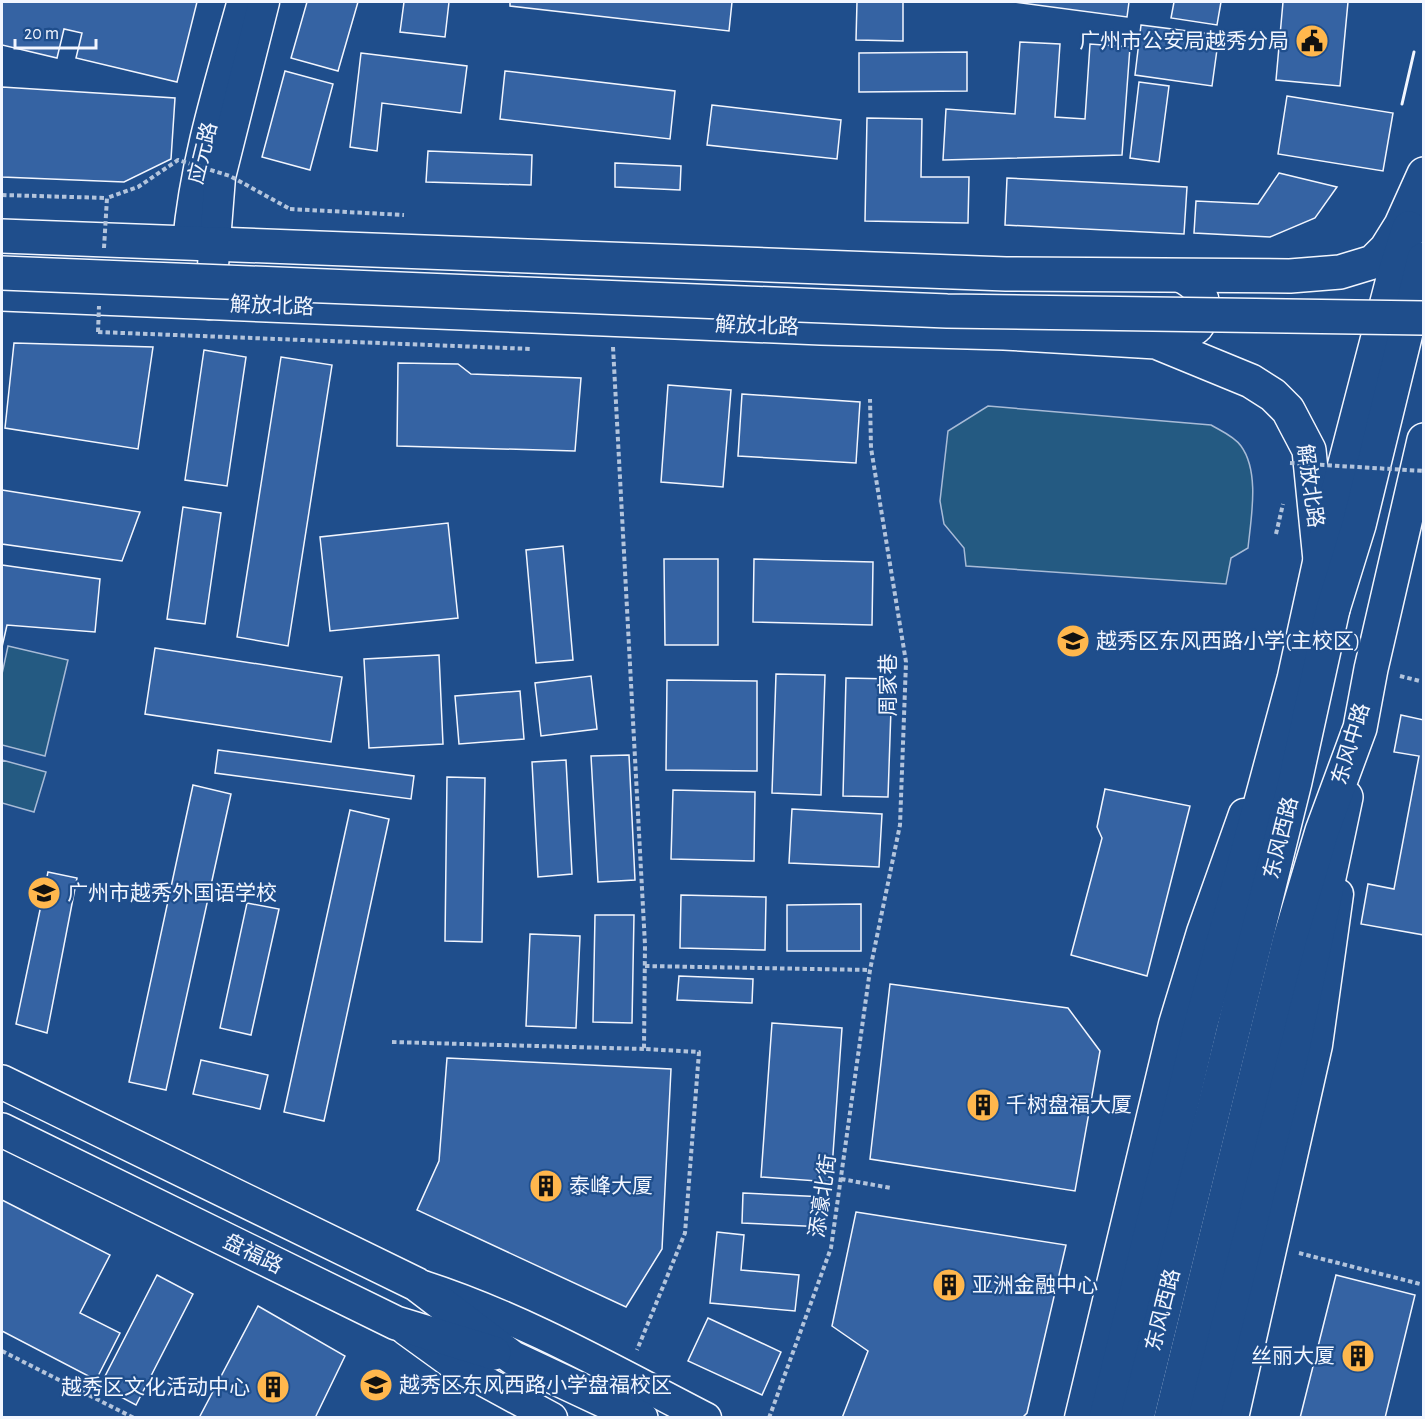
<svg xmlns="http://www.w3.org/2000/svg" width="1425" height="1419" viewBox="0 0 1425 1419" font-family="'Alegreya Sans','Noto Sans SC',sans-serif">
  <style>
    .green { fill: #245a82; stroke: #a8bbd7; stroke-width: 1.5 }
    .building { fill: #3563a3; stroke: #f2f6ff; stroke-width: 1.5 }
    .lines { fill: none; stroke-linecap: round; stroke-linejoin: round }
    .minor-casing { stroke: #f2f6ff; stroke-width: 33 }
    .major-casing { stroke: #f2f6ff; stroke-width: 36 }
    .highway-casing { stroke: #f2f6ff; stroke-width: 36 }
    .path { stroke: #b3c4dc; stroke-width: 4; stroke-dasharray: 4.5 3; stroke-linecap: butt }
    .minor { stroke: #1f4e8c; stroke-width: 30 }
    .major { stroke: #1f4e8c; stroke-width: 33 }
    .highway { stroke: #1f4e8c; stroke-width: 33 }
    .major-bridge-casing { stroke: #f2f6ff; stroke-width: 36; stroke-linecap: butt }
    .path-bridge { stroke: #b3c4dc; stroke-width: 4; stroke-dasharray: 4.5 3; stroke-linecap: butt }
    .major-bridge { stroke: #1f4e8c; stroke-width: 33 }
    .wall { stroke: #f2f6ff; stroke-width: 3 }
    .labels { text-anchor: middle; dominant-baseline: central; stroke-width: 4.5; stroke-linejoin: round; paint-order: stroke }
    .poi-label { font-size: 21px; fill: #f2f6ff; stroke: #1f4e8c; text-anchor: start }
    .street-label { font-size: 21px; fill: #f2f6ff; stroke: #1f4e8c }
  </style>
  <rect width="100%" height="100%" fill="#1f4e8c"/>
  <g class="green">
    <path d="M988 406 1211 425C1221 431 1234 436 1241 446 1260 472 1251 518 1248 548L1231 558 1226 584 966 566 964 548 944 524 940 501 948 431Z"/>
    <path d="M8 646 68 660 45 756 2 745V674Z"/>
    <path d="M2 760 46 772 34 812 2 803Z"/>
  </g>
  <g class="building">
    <path d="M2 2H197L177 82 76 58 82 33 64 29 57 58 2 45Z"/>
    <path d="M307 2H358L338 71 291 58Z"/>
    <path d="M404 2H449L445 37 400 32Z"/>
    <path d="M510 2H732L729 31 510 6Z"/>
    <path d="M857 2H903V41L856 40Z"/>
    <path d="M1014 2H1129L1127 17Z"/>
    <path d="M1174 2H1221L1217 25 1171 18Z"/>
    <path d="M1283 2H1348L1340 86 1276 80Z"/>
    <path d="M1141 25 1219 35 1212 86 1135 75Z"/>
    <path d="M1020 42 1060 44 1055 117 1085 119 1090 44 1130 47 1122 155 943 160 946 109 1015 114Z"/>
    <path d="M967 52V91L859 92V53Z"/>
    <path d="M361 53 467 66 461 113 382 103 377 151 350 147Z"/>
    <path d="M285 71 333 84 310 170 262 157Z"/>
    <path d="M505 71 675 91 670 139 500 119Z"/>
    <path d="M1139 82 1169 86 1159 162 1130 158Z"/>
    <path d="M2 87 175 98 171 159 124 182 2 177Z"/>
    <path d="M1287 96 1393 113 1383 171 1278 154Z"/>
    <path d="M712 105 841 120 837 159 707 145Z"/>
    <path d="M867 118 922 119 921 177H969L968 223 865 221Z"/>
    <path d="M428 151 532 155 531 185 426 182Z"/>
    <path d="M615 163 681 166 680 190 615 187Z"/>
    <path d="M1279 173 1337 187 1315 218 1270 237 1194 233 1196 201 1258 204Z"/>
    <path d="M1007 178 1187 187 1184 234 1005 225Z"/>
    <path d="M14 343 153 347 138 449 5 428Z"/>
    <path d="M204 350 246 357 227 486 185 480Z"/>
    <path d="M281 357 332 365 288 646 237 637Z"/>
    <path d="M398 363 458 364 471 374 581 378 575 451 397 446Z"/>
    <path d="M668 385 731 390 723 487 661 482Z"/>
    <path d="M742 394 860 402 856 463 738 456Z"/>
    <path d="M2 490 140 512 122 561 2 544Z"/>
    <path d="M183 507 221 513 205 624 167 619Z"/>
    <path d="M448 523 458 618 330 631 320 537Z"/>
    <path d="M563 546 573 660 536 663 526 550Z"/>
    <path d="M664 559H718V645H665Z"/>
    <path d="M754 559 873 562 872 625 753 622Z"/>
    <path d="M2 565 100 579 95 632 7 625 2 647Z"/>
    <path d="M155 648 342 677 331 742 145 714Z"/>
    <path d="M439 655 443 744 369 748 364 659Z"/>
    <path d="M776 674 825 675 821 795 772 793Z"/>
    <path d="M591 676 597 729 541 736 535 683Z"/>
    <path d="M846 678 892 679 888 797 843 796Z"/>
    <path d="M667 680 757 681V771L666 770Z"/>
    <path d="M520 691 524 739 459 744 455 696Z"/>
    <path d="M1401 715 1424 720V935L1361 924 1368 884 1394 889 1419 756 1394 752Z"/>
    <path d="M218 750 414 776 411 799 215 773Z"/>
    <path d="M629 755 635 880 598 882 591 756Z"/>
    <path d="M566 760 572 874 538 877 532 762Z"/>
    <path d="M447 777 485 778 482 942 445 941Z"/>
    <path d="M193 785 231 794 166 1090 129 1082Z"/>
    <path d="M1105 789 1190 806 1147 976 1071 955 1102 838 1097 827Z"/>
    <path d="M673 790 755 792 754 861 671 859Z"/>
    <path d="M792 809 882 814 879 867 789 863Z"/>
    <path d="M350 810 389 819 324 1121 284 1112Z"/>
    <path d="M48 872 77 878 47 1033 16 1024Z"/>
    <path d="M681 895 766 897 765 950 680 948Z"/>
    <path d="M247 903 279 909 251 1035 220 1028Z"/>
    <path d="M861 904V951H787V905Z"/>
    <path d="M595 915H634L632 1023 593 1022Z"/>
    <path d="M530 934 580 936 576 1028 526 1026Z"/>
    <path d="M679 976 753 979 752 1003 677 1000Z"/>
    <path d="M890 984 1068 1008 1100 1051 1075 1191 870 1159Z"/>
    <path d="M772 1023 842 1028 831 1182 761 1177Z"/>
    <path d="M447 1058 671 1069 662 1249 626 1307 417 1210 439 1161Z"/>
    <path d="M201 1060 268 1075 260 1109 193 1094Z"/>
    <path d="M743 1193 826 1197 825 1227 742 1223Z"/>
    <path d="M2 1200 110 1255 80 1313 120 1333 96 1380 2 1331Z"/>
    <path d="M856 1212 1066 1245 1027 1413 1022 1418H842L868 1351 832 1326Z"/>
    <path d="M717 1232 744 1235 741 1270 799 1275 795 1311 710 1303Z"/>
    <path d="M157 1275 193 1294 136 1405 100 1386Z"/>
    <path d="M1336 1275 1415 1295 1385 1418H1300Z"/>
    <path d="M258 1306 345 1356 315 1418H199Z"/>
    <path d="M708 1318 781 1352 762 1395 688 1361Z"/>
  </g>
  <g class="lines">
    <defs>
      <g id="minor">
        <path d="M188 243C195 162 220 83 242 4"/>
        <path d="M210 304 220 177 264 2"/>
        <path d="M1156 342C1167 338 1188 336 1197 328 1200 326 1202 319 1203 315 1208 296 1196 285 1181 277"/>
        <path d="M423 1286C522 1318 613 1370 706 1418"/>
        <path d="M406 1330 453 1364 552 1418"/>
        <path d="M1080 1418 1174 1024 1202 932 1244 814"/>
        <path d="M1233 1418 1317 1045 1338 894"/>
      </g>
      <g id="major">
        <path d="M2 236 1006 274 1290 276 1340 272 1373 262 1386 249 1401 225 1424 174"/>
        <path d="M2 294 821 328 1004 333 1156 342 1251 381 1273 395 1288 410 1309 450 1320 560 1333 609"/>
        <path d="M2 1082 416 1284 513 1358 641 1418"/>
        <path d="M2 1130 396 1323 494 1353"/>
        <path d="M1106 1418 1201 1024 1294 679 1320 560 1393 279 1409 228"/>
        <path d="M1203 1418 1293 1048 1346 797"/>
      </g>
      <g id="highway">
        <path d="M1137 1418 1295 782 1333 609 1359 525 1424 259"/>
        <path d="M1171 1418 1290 938 1322 831 1360 728 1371 669 1424 440"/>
      </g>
    </defs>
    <use href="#minor" class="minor-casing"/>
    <use href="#major" class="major-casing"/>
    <use href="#highway" class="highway-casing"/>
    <g class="path">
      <path d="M2 195 107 198"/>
      <path d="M290 209 404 215"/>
      <path d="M98 332 532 349"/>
      <path d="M613 347 645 945 644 1049 699 1052 685 1233 637 1350"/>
      <path d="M1276 534 1283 504"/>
      <path d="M1400 676 1420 681"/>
      <path d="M645 966 870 970"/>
      <path d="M392 1042 644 1049"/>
      <path d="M841 1179 891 1188"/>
      <path d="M1299 1253 1424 1285"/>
      <path d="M2 1351 134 1418"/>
      <path d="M769 1418 831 1248 870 970 900 825 906 662 871 448 870 399"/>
    </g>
    <use href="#minor" class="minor"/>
    <use href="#major" class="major"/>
    <use href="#highway" class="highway"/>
    <defs>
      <path id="major-bridge" d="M2 273 947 311 1424 318"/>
    </defs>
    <use href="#major-bridge" class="major-bridge-casing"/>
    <g class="path-bridge">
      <path d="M104 248 107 198 138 187 178 160 230 176 290 209"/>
      <path d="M98 332 99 306"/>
      <path d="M1290 463 1424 471"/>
    </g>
    <use href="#major-bridge" class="major-bridge"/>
    <path class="wall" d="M1402 104 1414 52"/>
  </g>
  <defs>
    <symbol id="civic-disc" viewBox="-11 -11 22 22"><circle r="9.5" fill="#ffb74d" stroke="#1f4e8c"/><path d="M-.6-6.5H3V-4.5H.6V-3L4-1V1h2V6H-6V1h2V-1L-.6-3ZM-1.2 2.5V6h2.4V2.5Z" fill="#111"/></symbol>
    <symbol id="school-disc" viewBox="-11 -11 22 22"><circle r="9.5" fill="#ffb74d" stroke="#1f4e8c"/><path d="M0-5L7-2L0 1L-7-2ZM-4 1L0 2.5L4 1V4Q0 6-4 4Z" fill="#111"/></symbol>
    <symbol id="university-disc" viewBox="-11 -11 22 22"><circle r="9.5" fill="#ffb74d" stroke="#1f4e8c"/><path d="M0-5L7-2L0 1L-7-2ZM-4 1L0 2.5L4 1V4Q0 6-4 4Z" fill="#111"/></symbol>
    <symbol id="building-disc" viewBox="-11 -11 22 22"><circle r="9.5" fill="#ffb74d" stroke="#1f4e8c"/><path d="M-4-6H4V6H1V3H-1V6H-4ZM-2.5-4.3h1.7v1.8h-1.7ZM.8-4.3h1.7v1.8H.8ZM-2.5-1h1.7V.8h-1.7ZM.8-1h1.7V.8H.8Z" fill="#111"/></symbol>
  </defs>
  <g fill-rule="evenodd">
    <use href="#civic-disc" x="1293" y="22" width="38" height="38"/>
    <use href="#school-disc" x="1054" y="622" width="38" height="38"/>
    <use href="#university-disc" x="25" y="874" width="38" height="38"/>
    <use href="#building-disc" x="964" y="1086" width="38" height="38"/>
    <use href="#building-disc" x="527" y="1167" width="38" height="38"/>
    <use href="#building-disc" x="930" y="1266" width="38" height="38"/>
    <use href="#building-disc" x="1339" y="1337" width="38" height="38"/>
    <use href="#school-disc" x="357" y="1366" width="38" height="38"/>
    <use href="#building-disc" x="254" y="1368" width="38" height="38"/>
  </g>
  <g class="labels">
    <g class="poi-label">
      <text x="1289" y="41" text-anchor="end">广州市公安局越秀分局</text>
      <text x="1096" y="641">越秀区东风西路小学(主校区)</text>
      <text x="67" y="893">广州市越秀外国语学校</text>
      <text x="1006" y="1105">千树盘福大厦</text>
      <text x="569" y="1186">泰峰大厦</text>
      <text x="972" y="1285">亚洲金融中心</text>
      <text x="1335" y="1356" text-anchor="end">丝丽大厦</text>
      <text x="399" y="1385">越秀区东风西路小学盘福校区</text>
      <text x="250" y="1387" text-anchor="end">越秀区文化活动中心</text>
    </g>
    <g class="street-label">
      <text transform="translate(203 153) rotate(-76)">应元路</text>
      <text transform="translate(272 306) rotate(2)">解放北路</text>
      <text transform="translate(757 326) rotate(2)">解放北路</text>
      <text transform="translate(1310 486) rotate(82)">解放北路</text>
      <text transform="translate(888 685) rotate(-90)">周家巷</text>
      <text transform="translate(1351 744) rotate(-73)">东风中路</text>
      <text transform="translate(1281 838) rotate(-76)">东风西路</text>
      <text transform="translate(823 1196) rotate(-82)">添濠北街</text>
      <text transform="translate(253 1254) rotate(26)">盘福路</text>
      <text transform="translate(1163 1310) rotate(-76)">东风西路</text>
    </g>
  </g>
  <rect width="1425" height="1419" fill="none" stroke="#f2f6ff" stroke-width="6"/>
  <path d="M15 39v9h81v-9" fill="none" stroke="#f2f6ff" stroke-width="3"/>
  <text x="24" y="39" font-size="18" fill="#f2f6ff" stroke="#1f4e8c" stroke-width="4.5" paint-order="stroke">20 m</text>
</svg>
